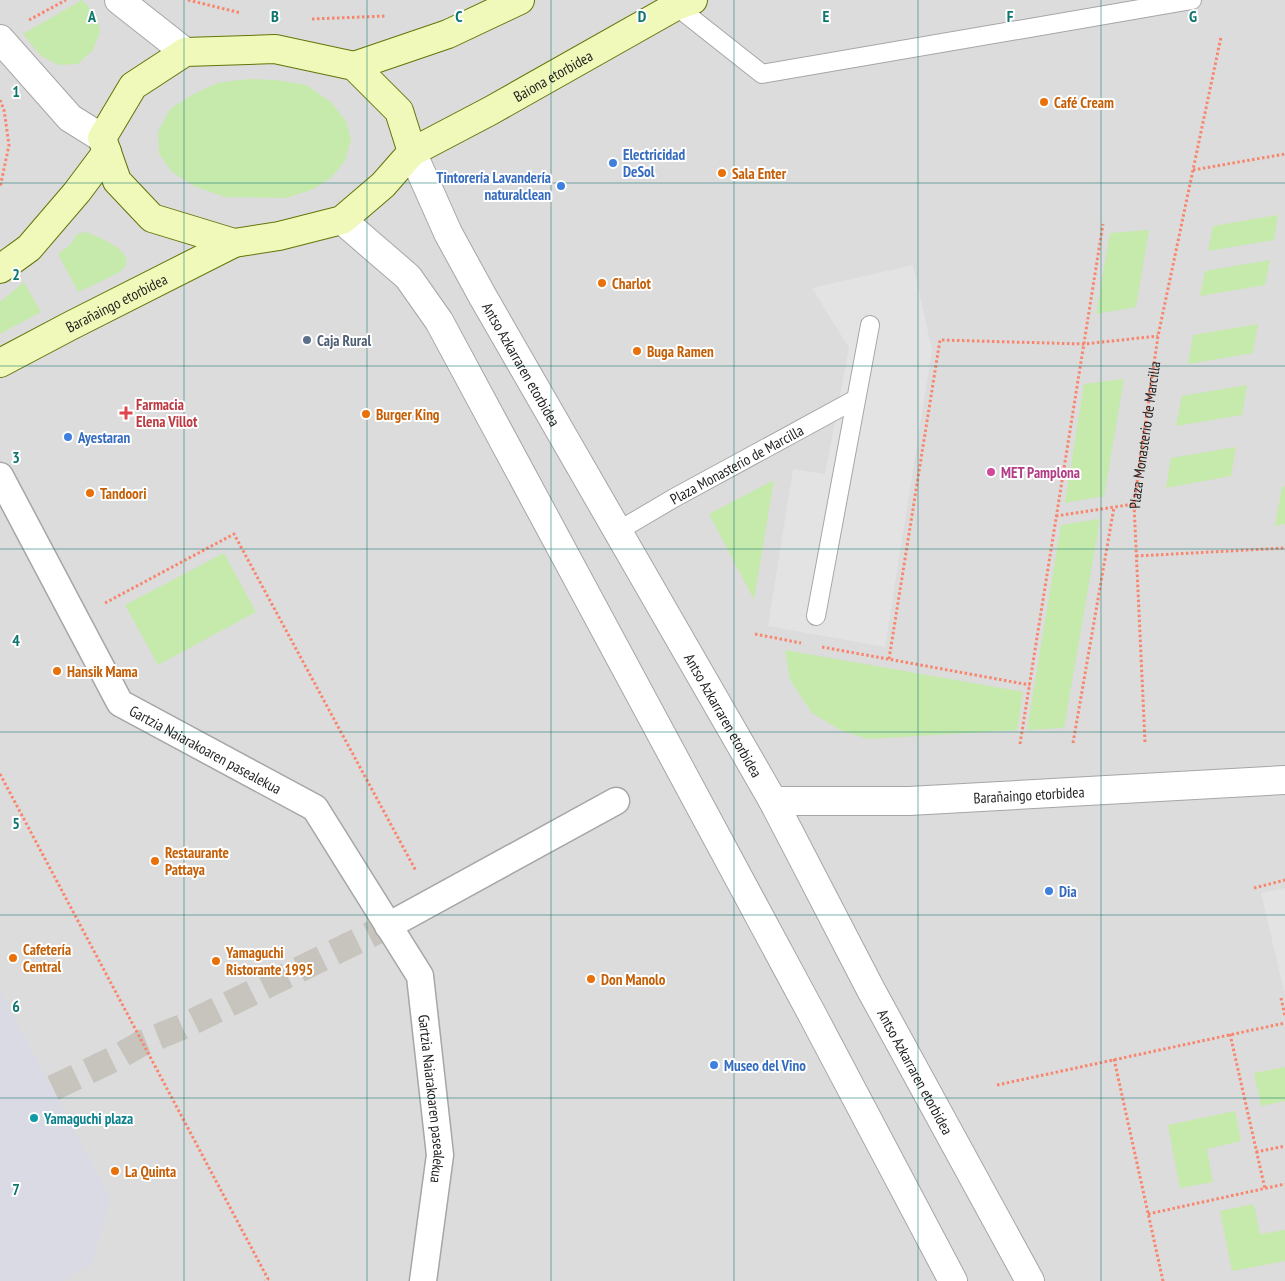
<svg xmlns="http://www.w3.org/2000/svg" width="1285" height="1281" viewBox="0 0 1285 1281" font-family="'PT Sans Narrow',sans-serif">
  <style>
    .residential { fill: #dddcdc }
    .grass { fill: #c6e9ac }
    .parking { fill: #e3e3e3 }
    .plaza { fill: #dadae5 }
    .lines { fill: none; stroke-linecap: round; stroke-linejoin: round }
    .pedestrian-tunnel { stroke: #c6c4bd; stroke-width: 26; stroke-dasharray: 26 13; stroke-linecap: butt }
    .service-casing { stroke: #a6a6a6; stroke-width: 20 }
    .pedestrian-casing { stroke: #a6a6a6; stroke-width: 29 }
    .minor-casing { stroke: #a6a6a6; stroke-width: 30 }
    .tertiary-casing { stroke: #a6a6a6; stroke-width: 30 }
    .secondary-casing { stroke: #627507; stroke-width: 30 }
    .path { stroke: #f8866e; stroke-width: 3; stroke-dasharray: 2.5 2.5; stroke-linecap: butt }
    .service { stroke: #fff; stroke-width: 18 }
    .pedestrian { stroke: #fff; stroke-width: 26 }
    .minor { stroke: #fff; stroke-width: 28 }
    .tertiary { stroke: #fff; stroke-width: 28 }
    .secondary { stroke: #f1f9ba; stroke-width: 28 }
    .grid { fill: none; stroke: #0f766e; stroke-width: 1; stroke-opacity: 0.55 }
    .food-dot { fill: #e8710a; stroke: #fff; stroke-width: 2 }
    .shop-dot { fill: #3f7fe0; stroke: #fff; stroke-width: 2 }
    .service-dot { fill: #5c6f8a; stroke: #fff; stroke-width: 2 }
    .health-dot { fill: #e0444e; stroke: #fff; stroke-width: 2 }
    .hotel-dot { fill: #d1479c; stroke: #fff; stroke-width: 2 }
    .culture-dot { fill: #0f9aa8; stroke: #fff; stroke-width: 2 }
    .labels { text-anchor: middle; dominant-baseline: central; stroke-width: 4; stroke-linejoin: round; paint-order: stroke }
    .street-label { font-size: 15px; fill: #1f1f1f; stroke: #fff }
    .food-label { font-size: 15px; font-weight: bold; fill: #c56008; stroke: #fff; text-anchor: start }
    .shop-label { font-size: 15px; font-weight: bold; fill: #366cbe; stroke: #fff; text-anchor: start }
    .service-label { font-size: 15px; font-weight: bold; fill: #4e5e75; stroke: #fff; text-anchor: start }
    .health-label { font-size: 15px; font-weight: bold; fill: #be3a42; stroke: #fff; text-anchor: start }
    .hotel-label { font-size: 15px; font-weight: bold; fill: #b23c85; stroke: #fff; text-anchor: start }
    .culture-label { font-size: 15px; font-weight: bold; fill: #0d838f; stroke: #fff; text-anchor: start }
    .grid-label { font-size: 16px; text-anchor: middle; font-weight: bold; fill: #0f766e; stroke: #fff; stroke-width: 4; stroke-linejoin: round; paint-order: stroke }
  </style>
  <rect width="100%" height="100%" fill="#f0ede5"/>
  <rect class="residential" x="0" y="0" width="1285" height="1281"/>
  <g class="grass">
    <path d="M82 0 97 16 100 32 93 50 78 64 59 65 41 56 23 34Z"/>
    <path d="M248 79 276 80 306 85 331 102 346 121 351 139 345 161 331 178 311 190 286 198 225 197 196 187 172 172 159 154 158 132 170 109 192 95 217 83Z"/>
    <path d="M1278 215 1274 240 1208 251 1213 226Z"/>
    <path d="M1149 230 1136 307 1096 314 1110 233Z"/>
    <path d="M86 232C98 237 142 253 121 271 118 273 114 275 110 277 100 282 89 287 78 292L58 254 70 245 77 234Z"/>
    <path d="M1270 260 1265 285 1200 296 1205 271Z"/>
    <path d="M24 282 41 312 0 334V302Z"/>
    <path d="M1258 324 1253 353 1188 364 1193 335Z"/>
    <path d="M1124 379 1104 496 1065 503 1084 384Z"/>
    <path d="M1247 385 1242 415 1176 426 1182 396Z"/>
    <path d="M1236 447 1231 476 1166 488 1171 458Z"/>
    <path d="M774 480 754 600 709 514Z"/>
    <path d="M1285 486V524L1275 526 1282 487Z"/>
    <path d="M1100 519 1064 728 1027 730 1061 525Z"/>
    <path d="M224 553 256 612 158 665 125 605Z"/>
    <path d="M785 650 1023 692 1017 730 868 739 840 730 812 713 790 680Z"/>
    <path d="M1285 1067V1101L1261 1106 1254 1073Z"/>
    <path d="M1235 1111 1241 1141 1207 1149 1213 1182 1180 1188 1168 1125Z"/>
    <path d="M1254 1204 1260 1234 1285 1230V1261L1232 1271 1220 1211Z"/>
  </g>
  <g class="parking">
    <path d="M913 265 932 350 885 647 768 626 793 469 825 474 849 348 812 288Z"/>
    <path d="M1285 888V991H1284L1261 893Z"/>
  </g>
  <path class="plaza" d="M0 991 111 1199 91 1265 62 1281H0Z"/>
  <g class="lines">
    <path class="pedestrian-tunnel" d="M53 1088 116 1058 142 1043 182 1027 388 926"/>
    <defs>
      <g id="service">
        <path d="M676 6 762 74 1192 0"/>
        <path id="s2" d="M618 531 674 498 856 399"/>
        <path d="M816 616 870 325"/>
      </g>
      <g id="pedestrian">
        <path id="s3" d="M0 476 120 703 315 808 420 976 440 1155 423 1281"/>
        <path d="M388 926 616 801"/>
      </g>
      <g id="minor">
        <path id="s4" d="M773 801H909L1285 780"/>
      </g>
      <g id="tertiary">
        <path d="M119 0 185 52"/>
        <path d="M0 39 70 118 102 138"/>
        <path id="s5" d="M412 152 448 233 483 297 773 801 871 990 1030 1281"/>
        <path d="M342 220 408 277 439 321 813 1016 953 1281"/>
      </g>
      <g id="secondary">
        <path d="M354 66 448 34 520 0"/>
        <path id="s6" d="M412 152 399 111 354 66 275 49 185 52 133 86 102 138 117 181 152 218 234 243 279 236 342 220 383 185 412 152 490 111 676 6 693 0"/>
        <path d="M0 269 29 248 77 192 107 152"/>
        <path id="s7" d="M0 363 70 326 234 243"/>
      </g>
    </defs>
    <use href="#service" class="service-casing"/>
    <use href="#pedestrian" class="pedestrian-casing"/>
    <use href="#minor" class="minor-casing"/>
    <use href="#tertiary" class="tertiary-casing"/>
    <use href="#secondary" class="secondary-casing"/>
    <g class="path">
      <path d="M188 0 241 13"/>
      <path d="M312 19 386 16"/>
      <path d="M29 20 66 0"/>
      <path d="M0 100 4 110 9 145 0 188"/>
      <path d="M1193 170 1285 154"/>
      <path d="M1056 516 1134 504"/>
      <path d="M1136 556 1285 548"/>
      <path d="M105 603 234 534 416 871"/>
      <path d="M755 634 801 643"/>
      <path d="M822 647 1030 685"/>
      <path d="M889 659 940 340 1084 344 1158 336"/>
      <path id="s1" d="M1145 742 1134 504 1158 336 1221 37"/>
      <path d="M1073 743 1114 507"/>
      <path d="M1020 744 1103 224"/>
      <path d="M0 774 268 1279 265 1281"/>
      <path d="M1254 888 1285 880"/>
      <path d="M1281 998 1285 1016"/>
      <path d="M1230 1034 1265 1189"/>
      <path d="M1114 1059 1163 1281"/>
      <path d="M997 1085 1285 1023"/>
      <path d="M1256 1152 1285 1146"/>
      <path d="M1148 1214 1285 1184"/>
    </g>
    <use href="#service" class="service"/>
    <use href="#pedestrian" class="pedestrian"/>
    <use href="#minor" class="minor"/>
    <use href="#tertiary" class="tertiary"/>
    <use href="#secondary" class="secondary"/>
  </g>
  <path class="grid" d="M184 0V1281M367 0V1281M551 0V1281M734 0V1281M918 0V1281M1101 0V1281M0 183H1285M0 366H1285M0 549H1285M0 732H1285M0 915H1285M0 1098H1285"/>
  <g class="food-dot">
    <circle cx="1044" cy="102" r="5"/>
    <circle cx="722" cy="173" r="5"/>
    <circle cx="602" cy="283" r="5"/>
    <circle cx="637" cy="351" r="5"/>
    <circle cx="366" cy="414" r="5"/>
    <circle cx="90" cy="493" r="5"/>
    <circle cx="57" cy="671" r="5"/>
    <circle cx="155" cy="861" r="5"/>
    <circle cx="13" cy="958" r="5"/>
    <circle cx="216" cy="961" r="5"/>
    <circle cx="591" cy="979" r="5"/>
    <circle cx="115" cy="1171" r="5"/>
  </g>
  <g class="shop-dot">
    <circle cx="613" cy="163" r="5"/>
    <circle cx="561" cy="186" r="5"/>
    <circle cx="68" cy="437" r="5"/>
    <circle cx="1049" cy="891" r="5"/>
    <circle cx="714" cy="1065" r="5"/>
  </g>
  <circle class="service-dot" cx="307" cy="340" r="5"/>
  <path class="health-dot" d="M123.5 405.5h5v5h5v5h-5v5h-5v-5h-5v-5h5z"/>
  <circle class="hotel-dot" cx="991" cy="472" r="5"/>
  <circle class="culture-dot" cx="34" cy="1118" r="5"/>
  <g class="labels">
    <g class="street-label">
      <text stroke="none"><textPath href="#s6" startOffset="951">Baiona etorbidea</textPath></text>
      <text stroke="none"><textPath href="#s7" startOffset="131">Barañaingo etorbidea</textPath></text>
      <text stroke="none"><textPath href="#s5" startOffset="239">Antso Azkarraren etorbidea</textPath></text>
      <text stroke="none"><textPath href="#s1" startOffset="308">Plaza Monasterio de Marcilla</textPath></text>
      <text stroke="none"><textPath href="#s2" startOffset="136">Plaza Monasterio de Marcilla</textPath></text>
      <text stroke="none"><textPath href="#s5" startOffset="644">Antso Azkarraren etorbidea</textPath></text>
      <text stroke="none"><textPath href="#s3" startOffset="354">Gartzia Naiarakoaren pasealekua</textPath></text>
      <text stroke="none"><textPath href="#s4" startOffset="256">Barañaingo etorbidea</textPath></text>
      <text stroke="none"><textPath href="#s5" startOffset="1049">Antso Azkarraren etorbidea</textPath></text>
      <text stroke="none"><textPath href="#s3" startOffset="800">Gartzia Naiarakoaren pasealekua</textPath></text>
    </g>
    <g class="food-label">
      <text x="1054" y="102">Café Cream</text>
      <text x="732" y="173">Sala Enter</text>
      <text x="612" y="283">Charlot</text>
      <text x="647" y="351">Buga Ramen</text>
      <text x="376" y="414">Burger King</text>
      <text x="100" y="493">Tandoori</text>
      <text x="67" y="671">Hansik Mama</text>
      <text x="165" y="852">Restaurante<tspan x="165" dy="17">Pattaya</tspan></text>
      <text x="23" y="949">Cafetería<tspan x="23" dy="17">Central</tspan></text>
      <text x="226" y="952">Yamaguchi<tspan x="226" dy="17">Ristorante 1995</tspan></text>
      <text x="601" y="979">Don Manolo</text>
      <text x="125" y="1171">La Quinta</text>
    </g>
    <g class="shop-label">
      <text x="623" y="154">Electricidad<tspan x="623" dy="17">DeSol</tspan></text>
      <text x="551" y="177" text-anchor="end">Tintorería Lavandería<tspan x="551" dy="17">naturalclean</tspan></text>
      <text x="78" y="437">Ayestaran</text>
      <text x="1059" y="891">Dia</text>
      <text x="724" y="1065">Museo del Vino</text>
    </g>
    <g class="service-label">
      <text x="317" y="340">Caja Rural</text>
    </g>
    <g class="health-label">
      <text x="136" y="404">Farmacia<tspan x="136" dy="17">Elena Villot</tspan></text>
    </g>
    <g class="hotel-label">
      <text x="1001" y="472">MET Pamplona</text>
    </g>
    <g class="culture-label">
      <text x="44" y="1118">Yamaguchi plaza</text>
    </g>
  </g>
  <g class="grid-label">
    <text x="92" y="22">A</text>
    <text x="275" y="22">B</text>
    <text x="459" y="22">C</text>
    <text x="642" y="22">D</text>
    <text x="826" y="22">E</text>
    <text x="1010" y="22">F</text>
    <text x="1193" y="22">G</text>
    <text x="16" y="97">1</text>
    <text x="16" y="280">2</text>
    <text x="16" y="463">3</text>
    <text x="16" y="646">4</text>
    <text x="16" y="829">5</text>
    <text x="16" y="1012">6</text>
    <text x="16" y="1195">7</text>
  </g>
</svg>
